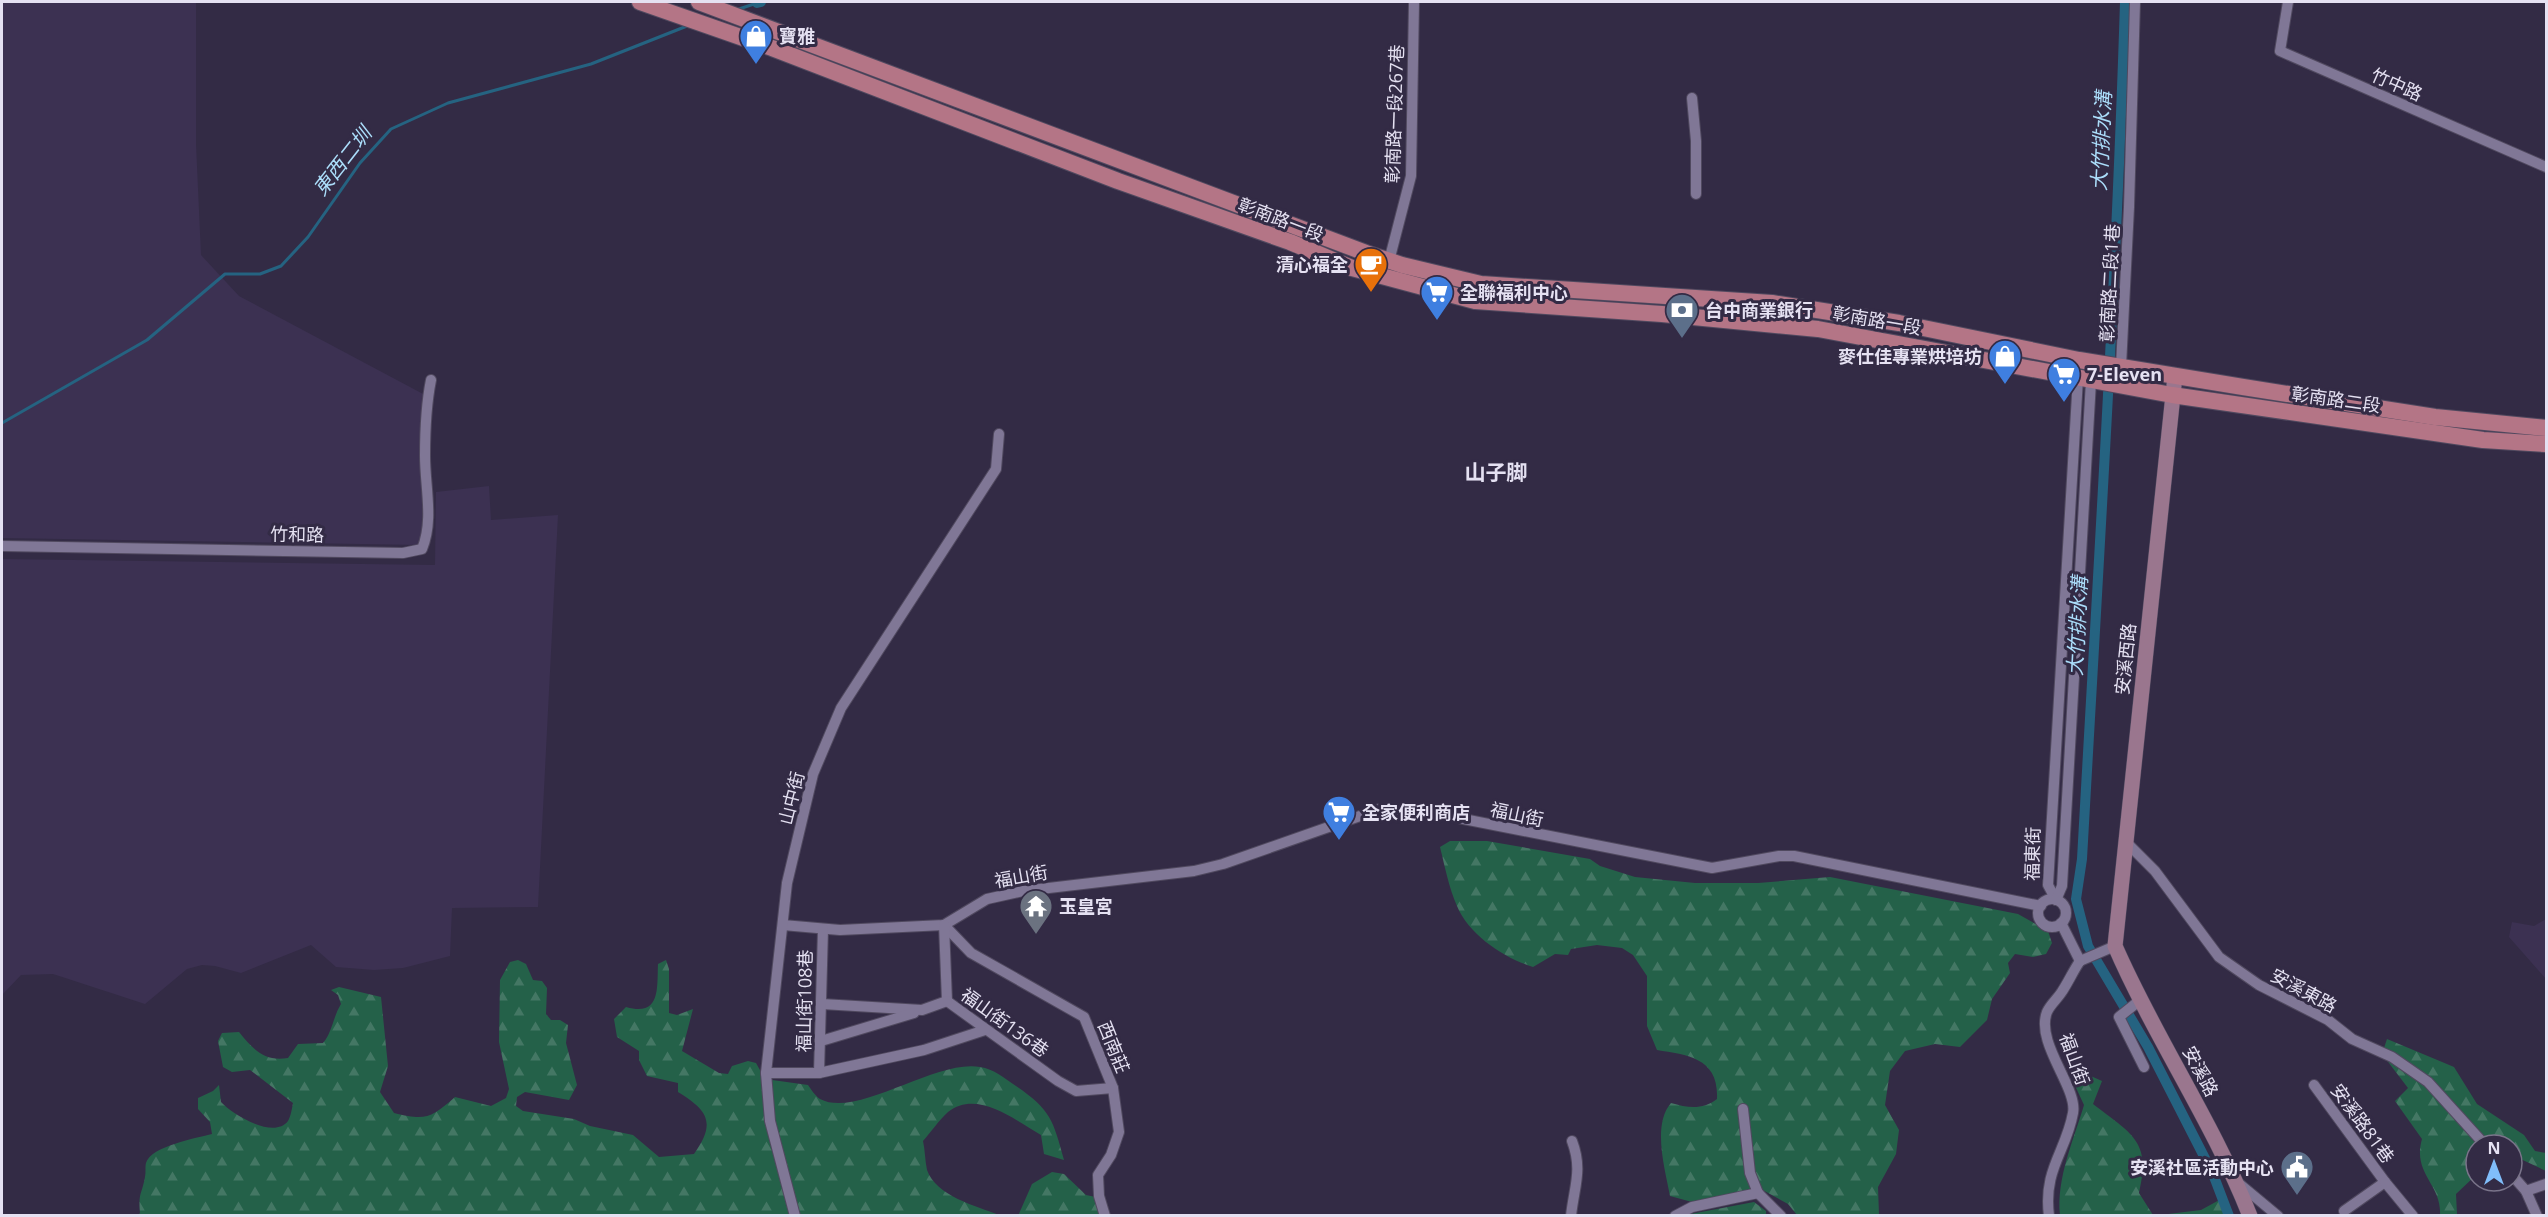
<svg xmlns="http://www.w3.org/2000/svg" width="2548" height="1217" viewBox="0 0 2548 1217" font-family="'Open Sans','Noto Sans TC',sans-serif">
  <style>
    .built { fill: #3c3152 }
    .forest { fill: url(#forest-firs) }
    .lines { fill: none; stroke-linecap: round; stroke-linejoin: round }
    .stream { stroke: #256381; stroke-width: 3 }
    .canal { stroke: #256381; stroke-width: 10 }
    .street-casing { stroke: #50495f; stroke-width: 12 }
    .secondary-casing { stroke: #50495f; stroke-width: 16 }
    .primary-casing { stroke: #50495f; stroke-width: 18 }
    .street { stroke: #807796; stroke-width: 10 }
    .secondary { stroke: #9a768e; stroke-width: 15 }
    .primary { stroke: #b47586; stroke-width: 16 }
    .labels { text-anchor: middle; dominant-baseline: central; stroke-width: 6; stroke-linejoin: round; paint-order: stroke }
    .poi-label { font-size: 18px; font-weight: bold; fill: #e5e1f2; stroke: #332b45; text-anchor: start }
    .street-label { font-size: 18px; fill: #e5e1f2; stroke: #332b45 }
    .water-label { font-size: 20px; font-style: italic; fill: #abddfa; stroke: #332b45 }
    .quarter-label { font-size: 21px; font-weight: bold; fill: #e5e1f2; stroke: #332b45 }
  </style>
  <defs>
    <pattern id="forest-firs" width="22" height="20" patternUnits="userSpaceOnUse" patternTransform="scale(1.5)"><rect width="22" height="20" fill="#246149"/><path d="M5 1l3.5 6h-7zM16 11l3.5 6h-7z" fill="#447764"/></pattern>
  </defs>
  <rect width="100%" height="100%" fill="#332b45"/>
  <g class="built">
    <path d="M2 2H196V144L201 255 239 296 425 395 428 532 421 545 2 538Z"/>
    <path d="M489 486 491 520 558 515 538 907 452 908 450 956 403 968 374 970 336 967 311 945 241 973 215 966 202 965 187 969 145 1004 53 974 21 975 2 995V559L435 565 436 492Z"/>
    <path d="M2546 919V979L2509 937 2512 922 2534 926Z"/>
  </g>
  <g class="forest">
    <path d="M1450 841H1487L1590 859 1600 866 1635 877 1695 883H1758L1830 877 2018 914 2048 931 2052 943 2046 954 2033 957 2015 954 2008 963 2010 973 1992 999 1987 1020 1960 1047 1935 1044 1905 1051 1890 1071 1885 1105 1899 1130 1896 1154 1878 1187 1879 1215H1797L1788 1204 1759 1188 1692 1202 1670 1196C1665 1169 1652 1125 1671 1103 1688 1108 1703 1110 1717 1099 1719 1058 1688 1055 1657 1050L1647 1026V976L1633 955 1622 948 1597 945 1571 949 1568 955 1555 954 1533 967C1504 958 1469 935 1457 906 1449 888 1445 867 1440 847Z"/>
    <path d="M518 960 526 964 533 980 542 981 547 988 546 1014 551 1020H560L568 1025 566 1043 577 1085 569 1100 525 1092 517 1097 516 1106 523 1111 574 1119 590 1126 633 1135 659 1157 694 1154C717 1122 707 1110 678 1092V1083L647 1076 639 1060V1051L617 1037 614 1019 626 1007C661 1017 657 988 658 964L666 960 669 969V1013L677 1015 693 1009 682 1051 719 1073 728 1074 732 1066 748 1061 756 1063 765 1079 808 1085C811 1089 815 1096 820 1099 857 1119 935 1059 980 1067 994 1069 1004 1078 1016 1086 1051 1110 1053 1120 1064 1160L1044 1154 1041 1135C1015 1120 977 1089 948 1112 939 1120 931 1132 923 1141 925 1150 925 1161 927 1170 936 1196 976 1206 999 1215L137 1216 140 1213C138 1193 142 1194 145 1177 146 1172 145 1167 146 1163 151 1146 197 1138 212 1134L210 1122 198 1109V1098L213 1091 219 1085 221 1102C232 1114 274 1140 288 1121 291 1116 292 1108 293 1103L250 1070 232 1072 223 1067 218 1041 222 1033 239 1032C253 1049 264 1062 288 1058L298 1044 323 1043C332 1033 333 1017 341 1004L338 995 331 990 339 987 381 997 388 1066 380 1092 394 1113C426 1121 431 1118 455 1097L491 1106 506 1098 509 1089 499 1042 500 980 510 962Z"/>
    <path d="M2387 1039 2454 1067 2477 1104 2524 1135 2535 1151 2546 1153V1171L2512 1155V1145H2476V1175L2456 1194 2457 1215H2440C2442 1184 2412 1174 2422 1139L2395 1101 2408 1088 2382 1054Z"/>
    <path d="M2075 1069 2102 1081 2093 1104C2131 1134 2152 1140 2139 1193L2153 1215H2060C2056 1179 2074 1139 2084 1105L2072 1079Z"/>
    <path d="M1052 1172 1064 1174 1086 1195 1105 1199 1104 1215 1018 1216 1032 1184Z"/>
    <path d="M2223 1198 2233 1215H2160L2201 1210Z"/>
    <path d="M1754 1202 1766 1211V1216H1680Z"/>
  </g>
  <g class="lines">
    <g class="stream">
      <path d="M739 9 757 3"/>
      <path d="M2 423 147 340 225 274H260L281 266 308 237 360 163 391 129 448 103 591 64 687 26"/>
    </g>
    <g class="canal">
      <path d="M2125 2C2116 288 2098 573 2082 859L2076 899 2088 946 2148 1047 2213 1174 2229 1216"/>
      <path d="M757 3 761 2"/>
    </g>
    <defs>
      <g id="street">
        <path d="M2288 2 2280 51 2546 167"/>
        <path d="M1692 98 1696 141V194"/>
        <path d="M1389 261 1411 176 1414 2"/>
        <path d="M2120 386 2129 207 2135 2"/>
        <path d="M2 546 403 553 422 549C434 520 425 487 425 456 425 430 426 405 431 380"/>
        <path d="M2126 842 2155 871 2219 957 2259 985 2328 1020 2352 1039 2392 1057 2428 1082 2485 1145"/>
        <circle cx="2052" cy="913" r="14"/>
        <path d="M2056 900 2048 885 2078 378"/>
        <path d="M2056 900 2062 886 2091 381"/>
        <path d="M2061 923 2080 961"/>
        <path d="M783 925 840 930 944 925 987 899 1023 891 1194 871 1223 864 1380 809 1423 811 1712 868 1779 856H1794L2041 906"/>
        <path d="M944 925 971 953 1084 1017 1113 1088 1119 1132 1111 1155 1098 1175 1099 1196 1105 1216"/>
        <path d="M944 925 947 1001"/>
        <path d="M2080 961 2115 946"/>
        <path d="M947 1001 1058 1081 1076 1091 1113 1088"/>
        <path d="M2139 1001 2119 1017 2144 1067"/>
        <path d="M822 1004 922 1010 947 1001"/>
        <path d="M821 1041 914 1013"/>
        <path d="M766 1073H819L924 1050 985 1030"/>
        <path d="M819 1073 823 929"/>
        <path d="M2314 1085 2385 1182 2344 1211"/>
        <path d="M1743 1109 1750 1173 1758 1193"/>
        <path d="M2512 1175 2526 1191 2537 1216"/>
        <path d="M2236 1181 2278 1216"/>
        <path d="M2385 1182 2413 1216"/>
        <path d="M2526 1191 2546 1184"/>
        <path d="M795 1216 770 1121 766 1073 787 883 813 774 841 708 996 469 999 434"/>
        <path d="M1571 1216C1574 1187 1583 1170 1572 1141"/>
        <path d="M1675 1216 1692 1207 1758 1193 1781 1216"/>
        <path d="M2049 1216C2043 1169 2066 1152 2073 1113 2078 1088 2035 1043 2047 1012 2050 1005 2057 999 2061 993 2068 983 2073 971 2080 961"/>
      </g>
      <path id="secondary" d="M2175 376 2115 946C2155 1038 2213 1122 2250 1216"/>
      <g id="primary">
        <path d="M640 2 772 48 1118 181 1290 242 1352 268 1475 301 1662 314 1818 329 2172 395 2483 440 2546 444"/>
        <path d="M699 2 1366 253 1402 265 1481 284 1772 303 1899 323 2079 360 2243 387 2435 417 2546 428"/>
      </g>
    </defs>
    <use href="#street" class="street-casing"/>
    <use href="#secondary" class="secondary-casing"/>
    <use href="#primary" class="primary-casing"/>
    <use href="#street" class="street"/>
    <use href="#secondary" class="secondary"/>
    <use href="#primary" class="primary"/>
  </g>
  <defs>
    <symbol id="shop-pin" viewBox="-11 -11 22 30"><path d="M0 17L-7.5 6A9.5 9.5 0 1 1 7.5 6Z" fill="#3f7fe0" stroke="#332b45"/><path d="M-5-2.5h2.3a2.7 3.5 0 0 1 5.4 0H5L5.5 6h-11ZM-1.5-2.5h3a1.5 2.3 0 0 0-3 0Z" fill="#fff"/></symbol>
    <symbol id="cafe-pin" viewBox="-11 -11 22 30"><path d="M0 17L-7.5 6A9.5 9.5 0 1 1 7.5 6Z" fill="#e8710a" stroke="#332b45"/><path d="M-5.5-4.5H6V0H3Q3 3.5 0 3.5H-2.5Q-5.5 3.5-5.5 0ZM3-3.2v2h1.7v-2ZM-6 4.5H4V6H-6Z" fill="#fff"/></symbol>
    <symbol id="supermarket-pin" viewBox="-11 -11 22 30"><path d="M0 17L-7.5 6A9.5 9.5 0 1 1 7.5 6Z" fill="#3f7fe0" stroke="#332b45"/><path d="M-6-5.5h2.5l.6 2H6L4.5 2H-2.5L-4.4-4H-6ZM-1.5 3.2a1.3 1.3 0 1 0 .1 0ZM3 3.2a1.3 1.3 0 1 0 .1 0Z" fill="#fff"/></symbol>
    <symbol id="bank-pin" viewBox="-11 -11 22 30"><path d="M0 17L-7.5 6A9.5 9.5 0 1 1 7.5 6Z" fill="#5c6f8a" stroke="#332b45"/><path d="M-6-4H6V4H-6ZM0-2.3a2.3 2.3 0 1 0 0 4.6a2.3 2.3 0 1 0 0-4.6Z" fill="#fff"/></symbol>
    <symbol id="temple-pin" viewBox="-11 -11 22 30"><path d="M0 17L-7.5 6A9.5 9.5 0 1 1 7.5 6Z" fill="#6b7280" stroke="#332b45"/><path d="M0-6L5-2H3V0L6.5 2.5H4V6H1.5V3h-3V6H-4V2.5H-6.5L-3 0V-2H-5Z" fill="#fff"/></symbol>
    <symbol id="civic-pin" viewBox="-11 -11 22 30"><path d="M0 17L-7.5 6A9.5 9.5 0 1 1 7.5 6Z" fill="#5c6f8a" stroke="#332b45"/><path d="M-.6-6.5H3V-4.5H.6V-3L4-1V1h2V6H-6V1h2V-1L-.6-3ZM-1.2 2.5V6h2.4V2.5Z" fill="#fff"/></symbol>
  </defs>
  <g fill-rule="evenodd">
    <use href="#shop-pin" x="737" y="17" width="38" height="52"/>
    <use href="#cafe-pin" x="1352" y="245" width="38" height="52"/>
    <use href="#supermarket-pin" x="1418" y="273" width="38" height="52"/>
    <use href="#bank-pin" x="1663" y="291" width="38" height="52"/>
    <use href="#shop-pin" x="1986" y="337" width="38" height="52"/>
    <use href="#supermarket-pin" x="2045" y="355" width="38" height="52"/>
    <use href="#supermarket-pin" x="1320" y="793" width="38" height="52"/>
    <use href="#temple-pin" x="1017" y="887" width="38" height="52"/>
    <use href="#civic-pin" x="2278" y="1148" width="38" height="52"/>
  </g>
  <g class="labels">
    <g class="poi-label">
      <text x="779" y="36">寶雅</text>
      <text x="1348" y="264" text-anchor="end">清心福全</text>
      <text x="1460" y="292">全聯福利中心</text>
      <text x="1705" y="310">台中商業銀行</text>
      <text x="1982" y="356" text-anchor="end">麥仕佳專業烘培坊</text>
      <text x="2087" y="374">7-Eleven</text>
      <text x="1362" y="812">全家便利商店</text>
      <text x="1059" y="906">玉皇宮</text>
      <text x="2274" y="1167" text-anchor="end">安溪社區活動中心</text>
    </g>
    <g class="street-label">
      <text transform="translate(2397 84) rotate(24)">竹中路</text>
      <text transform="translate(1394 114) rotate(-88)">彰南路一段267巷</text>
      <text transform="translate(1281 219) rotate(21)">彰南路一段</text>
      <text transform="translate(2109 283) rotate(-87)">彰南路二段1巷</text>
      <text transform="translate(1877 320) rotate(10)">彰南路一段</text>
      <text transform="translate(2336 399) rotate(8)">彰南路二段</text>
      <text transform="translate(297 534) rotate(1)">竹和路</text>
      <text transform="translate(2125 659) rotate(-84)">安溪西路</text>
      <text transform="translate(791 798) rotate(-76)">山中街</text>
      <text transform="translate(1517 814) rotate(12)">福山街</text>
      <text transform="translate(2032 854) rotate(-89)">福東街</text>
      <text transform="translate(1021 876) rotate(-10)">福山街</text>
      <text transform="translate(2304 990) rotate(28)">安溪東路</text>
      <text transform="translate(804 1001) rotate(-89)">福山街108巷</text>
      <text transform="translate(1005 1022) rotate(36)">福山街136巷</text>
      <text transform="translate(1114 1047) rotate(68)">西南莊</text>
      <text transform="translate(2075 1059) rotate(70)">福山街</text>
      <text transform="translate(2201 1071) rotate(62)">安溪路</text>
      <text transform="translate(2363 1123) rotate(54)">安溪路81巷</text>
    </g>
    <g class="water-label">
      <text transform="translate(2101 141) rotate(-87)">大竹排水溝</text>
      <text transform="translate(342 161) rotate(-52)">東西二圳</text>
      <text transform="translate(2077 626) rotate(-87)">大竹排水溝</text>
    </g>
    <g class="quarter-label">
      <text x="1496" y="472">山子脚</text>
    </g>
  </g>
  <rect width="2548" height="1217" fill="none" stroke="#e5e1f2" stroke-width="6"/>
  <g transform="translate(2494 1163)"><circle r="28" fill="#332b45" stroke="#7a748a" stroke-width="1.5"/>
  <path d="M0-4.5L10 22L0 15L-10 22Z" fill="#80bdfa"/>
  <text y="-9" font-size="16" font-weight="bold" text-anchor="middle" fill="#e5e1f2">N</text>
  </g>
</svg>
